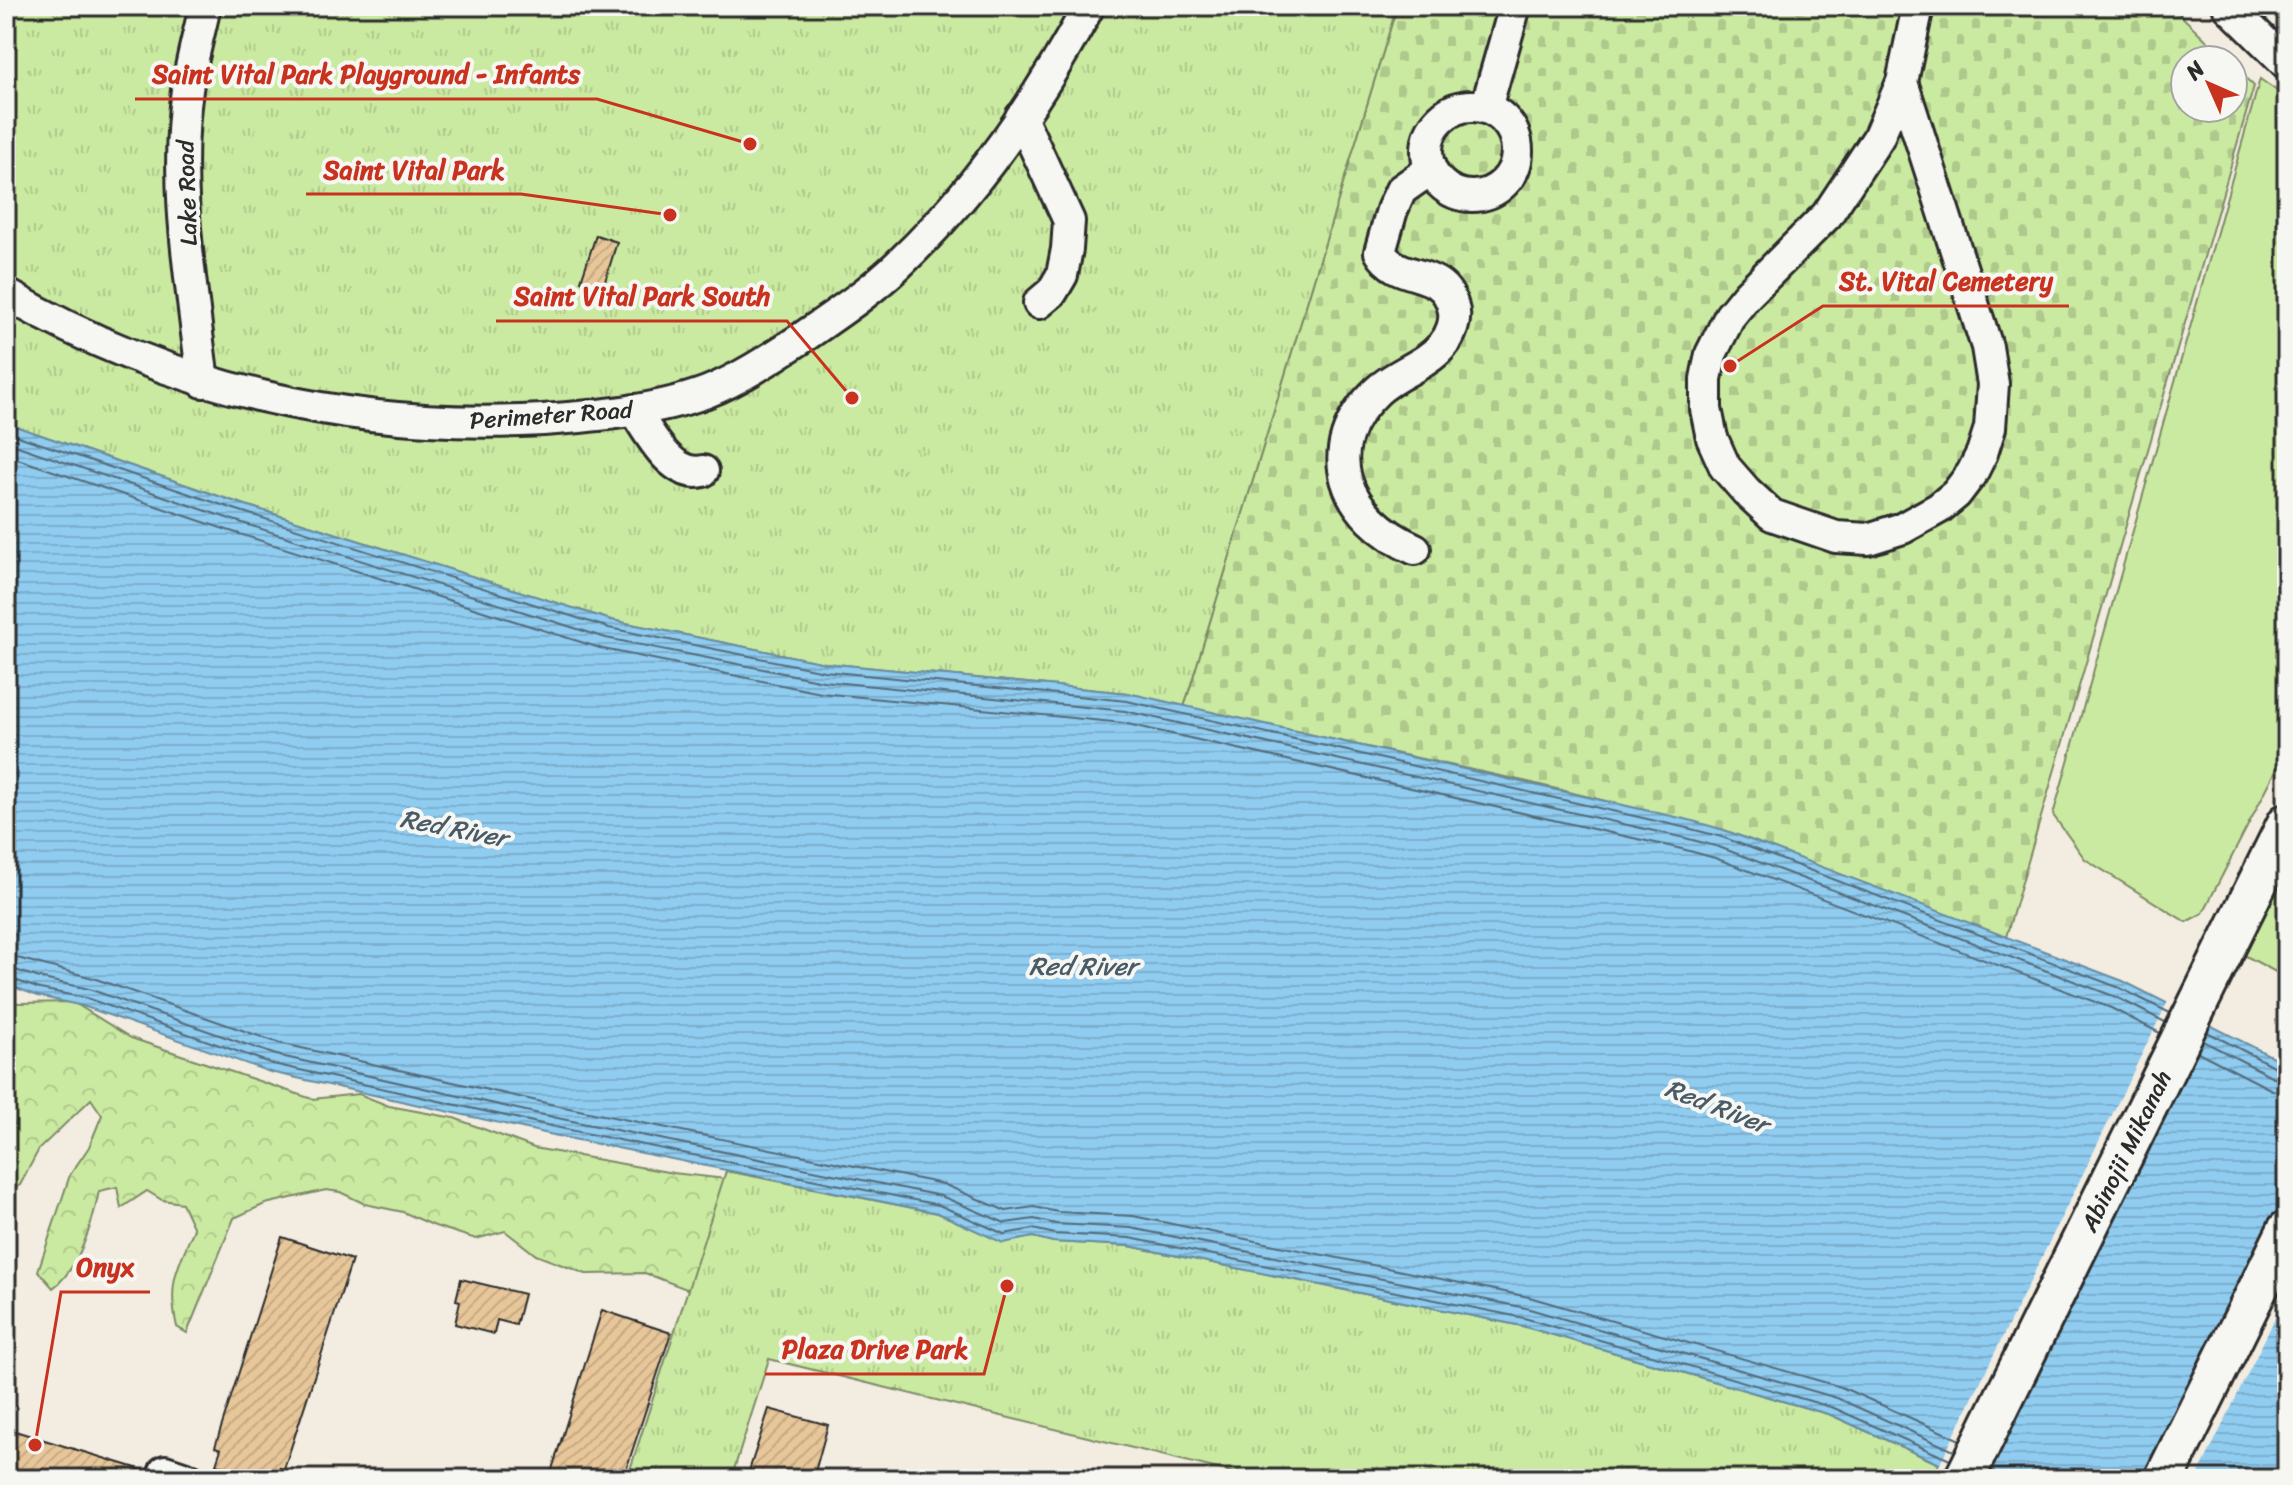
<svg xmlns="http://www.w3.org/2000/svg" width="2293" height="1485" viewBox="0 0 2293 1485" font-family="Sriracha,sans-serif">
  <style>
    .green { fill: #cbeaa1; stroke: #7b8a66; stroke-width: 2 }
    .forest { fill: url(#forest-crowns); stroke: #7b8a66; stroke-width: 2 }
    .cemetery { fill: url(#cemetery-stones); stroke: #7b8a66; stroke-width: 2 }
    .park { fill: url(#park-tufts); stroke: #7b8a66; stroke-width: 2 }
    .water { fill: url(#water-rules); stroke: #678ca1; stroke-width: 2 }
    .pier { fill: #f3ece0 }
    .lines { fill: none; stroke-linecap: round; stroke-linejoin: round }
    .shore { stroke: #536b7a; stroke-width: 2 }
    .building { fill: url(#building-hatch); stroke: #2b2b2b; stroke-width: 2 }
    .minor-casing { stroke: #2b2b2b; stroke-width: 36 }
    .major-casing { stroke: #2b2b2b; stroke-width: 44 }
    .minor { stroke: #f6f6f2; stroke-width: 30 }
    .major { stroke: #f6f6f2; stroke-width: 38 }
    .labels { text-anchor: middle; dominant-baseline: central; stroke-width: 8; stroke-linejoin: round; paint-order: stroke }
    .street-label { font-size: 24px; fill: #2b2b2b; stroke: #f6f6f2 }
    .water-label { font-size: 26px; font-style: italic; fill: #495b66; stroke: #f6f6f2 }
    .leader { fill: none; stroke: #c8321e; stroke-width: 3 }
    .callout-dot { fill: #c8321e; stroke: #f6f6f2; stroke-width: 3 }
    .callout-label { font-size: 26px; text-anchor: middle; font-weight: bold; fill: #c8321e; stroke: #f6f6f2; stroke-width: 8; stroke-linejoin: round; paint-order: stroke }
  </style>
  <defs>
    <pattern id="forest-crowns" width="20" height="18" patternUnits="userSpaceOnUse" patternTransform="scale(2)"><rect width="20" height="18" fill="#cbeaa1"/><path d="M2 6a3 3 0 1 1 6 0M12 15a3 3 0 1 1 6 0" fill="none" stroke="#aec98b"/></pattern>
    <pattern id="cemetery-stones" width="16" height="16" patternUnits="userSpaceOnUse" patternTransform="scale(2)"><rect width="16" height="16" fill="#cbeaa1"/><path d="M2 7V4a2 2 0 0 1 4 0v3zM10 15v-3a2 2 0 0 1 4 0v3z" fill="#aec98b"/></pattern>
    <pattern id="park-tufts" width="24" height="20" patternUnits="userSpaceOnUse" patternTransform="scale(2)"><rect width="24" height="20" fill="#cbeaa1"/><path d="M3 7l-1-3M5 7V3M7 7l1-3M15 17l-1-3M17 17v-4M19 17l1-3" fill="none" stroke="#aec98b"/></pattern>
    <pattern id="water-rules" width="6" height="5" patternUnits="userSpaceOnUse" patternTransform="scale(2)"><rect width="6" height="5" fill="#8fccf0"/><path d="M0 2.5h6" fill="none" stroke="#7cafce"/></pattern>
    <pattern id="building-hatch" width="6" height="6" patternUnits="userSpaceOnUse" patternTransform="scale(2)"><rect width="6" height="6" fill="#e7c699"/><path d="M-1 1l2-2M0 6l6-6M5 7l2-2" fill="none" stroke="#c6aa84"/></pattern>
  </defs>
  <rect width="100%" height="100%" fill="#f3ece0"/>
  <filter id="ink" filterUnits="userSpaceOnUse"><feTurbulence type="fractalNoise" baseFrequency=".0125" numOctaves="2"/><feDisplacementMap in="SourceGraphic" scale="16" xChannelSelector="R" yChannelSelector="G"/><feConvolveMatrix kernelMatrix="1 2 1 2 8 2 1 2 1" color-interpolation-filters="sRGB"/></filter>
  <g filter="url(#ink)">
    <g class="green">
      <path d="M2260 79 2287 98V749L2203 913 2186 922 2085 859 2053 815Z"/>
      <path d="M2287 873V978L2244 955Z"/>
    </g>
    <path class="forest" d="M6 999 18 1003 73 1002 131 1038 312 1099 359 1094 389 1106 454 1118 534 1148 673 1173 735 1180 702 1295 645 1273 586 1274 536 1255 505 1231 476 1239 435 1226 403 1212 365 1204 340 1192 326 1190 265 1204 234 1218 187 1333 177 1327C167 1284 177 1268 194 1229L182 1203 162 1200 147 1191 121 1208 117 1187 99 1191C93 1222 79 1269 53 1288L38 1271 70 1175 89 1147 102 1115 91 1099 39 1149 20 1185 6 1193Z"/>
    <path class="cemetery" d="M1397 6H2171L2227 60H2185V108H2233V66L2254 86 2006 937 1724 830 1528 782 1184 707Z"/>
    <g class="park">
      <path d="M6 6H1397L1184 707 1128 693 825 663 611 620 236 502 6 423Z"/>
      <path d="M726 1171 938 1213 1003 1242 1033 1237 1053 1242 1129 1246 1522 1326 1831 1415 1939 1464 1932 1479H1259L769 1359 731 1479H627Z"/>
    </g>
    <path class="water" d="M6 423 236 502 611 620 825 663 1128 693 1689 820 1724 830 2123 981 2287 1064V1479H1973L1831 1415 1522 1326 1129 1246 1053 1242 1033 1237 1003 1243 938 1213 558 1136 270 1072 83 1006 38 996 6 984Z"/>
    <g class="pier">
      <path d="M2169 999 2206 1018 1963 1479 1938 1468Z"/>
      <path d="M2287 1191V1294L2196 1479H2146Z"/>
    </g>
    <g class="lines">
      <g class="shore">
        <path d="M6 432 234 509 609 628 824 671 1127 701 1687 828 1722 837 2120 988 2170 1013"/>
        <path d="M6 442 230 519 606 638 823 681 1125 711 1685 838 1719 847 2116 997 2165 1022"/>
        <path d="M6 455 227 530 603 649 821 693 1123 723 1682 849 1715 858 2111 1008 2160 1033"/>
        <path d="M6 955 93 978 279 1043 564 1107 943 1184 1006 1211 1034 1207 1058 1212 1133 1216 1529 1297 1841 1387 1960 1440"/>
        <path d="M6 967 43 979 89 989 276 1055 562 1119 941 1196 1005 1223 1034 1219 1056 1224 1131 1228 1526 1308 1837 1398 1954 1451"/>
        <path d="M6 977 40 989 86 998 273 1064 560 1128 939 1205 1004 1234 1033 1229 1055 1234 1130 1238 1524 1318 1834 1408 1950 1460"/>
        <path d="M2207 1032 2281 1070H2287"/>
        <path d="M2203 1041 2277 1079 2287 1081"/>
        <path d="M2198 1052 2272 1090 2287 1093"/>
      </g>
    </g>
    <g class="building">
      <path d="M596 235 617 242 603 288 581 281Z"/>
      <path d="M282 1237 352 1260 284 1469 279 1468 275 1479H263L216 1464 221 1449 215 1447Z"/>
      <path d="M461 1279 524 1294 516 1325 497 1320 494 1334 455 1324 460 1301 456 1300Z"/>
      <path d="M602 1310 671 1333 623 1479H549Z"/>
      <path d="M769 1409 828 1425 813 1479H751L752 1475 748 1474Z"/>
      <path d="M15 1431 146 1471 144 1479H6V1459Z"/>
    </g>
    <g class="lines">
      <defs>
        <g id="minor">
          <path d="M2228 6 2287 64"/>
          <path d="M1902 82 1987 347 1993 384 1990 428 1982 453 1972 473 1956 494 1939 508 1903 528 1868 539 1836 537 1772 515 1746 491 1725 467 1712 438 1706 409V379L1711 354 1730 316 1747 295 1827 215 1878 138 1902 82 1918 6"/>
          <circle cx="1472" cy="151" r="45"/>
          <path d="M1486 108 1515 6"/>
          <path d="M1021 117 1069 221 1067 249 1062 275 1052 292 1039 303"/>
          <path d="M6 294C170 389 354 431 543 420 596 416 656 411 707 392 740 379 773 357 802 338 835 315 870 292 899 264 976 191 1039 99 1089 6"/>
          <path d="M203 382C192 286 173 186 187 90 191 62 199 34 205 6"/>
          <path d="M634 410C648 431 672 479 703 471"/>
          <path d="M1415 549C1345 518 1315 450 1377 391 1396 373 1425 366 1442 346 1451 336 1457 320 1453 307 1443 265 1398 284 1380 252L1392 210 1401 190 1431 169"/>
          <path d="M162 1479 165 1471 189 1479"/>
        </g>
        <g id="major">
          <path d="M1964 1479 2287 823"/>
          <path d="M2164 1479 2287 1230"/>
        </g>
      </defs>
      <use href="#minor" class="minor-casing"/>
      <use href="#major" class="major-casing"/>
      <use href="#minor" class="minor"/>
      <use href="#major" class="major"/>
    </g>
  </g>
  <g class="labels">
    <g class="street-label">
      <text transform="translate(187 193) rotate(-92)">Lake Road</text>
      <text transform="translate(551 415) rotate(-4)">Perimeter Road</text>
      <text transform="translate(2126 1151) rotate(-64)">Abinojii Mikanah</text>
    </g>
    <g class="water-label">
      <text transform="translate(454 828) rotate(11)">Red River</text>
      <text x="1083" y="966">Red River</text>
      <text transform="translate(1717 1106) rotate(21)">Red River</text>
    </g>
  </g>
  <path class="leader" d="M750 144L597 99H135M670 215L521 194H306M1730 366L1823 306H2069M852 398L787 321H496M35 1445L61 1292H150M1007 1286L984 1374H765"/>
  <g class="callout-dot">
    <circle cx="750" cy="144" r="8"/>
    <circle cx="670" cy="215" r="8"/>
    <circle cx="1730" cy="366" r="8"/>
    <circle cx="852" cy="398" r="8"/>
    <circle cx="35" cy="1445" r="8"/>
    <circle cx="1007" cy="1286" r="8"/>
  </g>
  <g class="callout-label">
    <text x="366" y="83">Saint Vital Park Playground - Infants</text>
    <text x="414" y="179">Saint Vital Park</text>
    <text x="1946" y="290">St. Vital Cemetery</text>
    <text x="642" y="305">Saint Vital Park South</text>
    <text x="105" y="1276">Onyx</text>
    <text x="875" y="1358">Plaza Drive Park</text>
  </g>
  <rect width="2293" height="1485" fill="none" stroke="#f6f6f2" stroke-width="32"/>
  <rect x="16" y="16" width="2261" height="1453" fill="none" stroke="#2b2b2b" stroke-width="3" filter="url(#ink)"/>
  <g transform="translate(2209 84) rotate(315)"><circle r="38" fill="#f6f6f2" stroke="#a5a5a2" stroke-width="2"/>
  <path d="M0-6L14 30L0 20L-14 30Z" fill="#c8321e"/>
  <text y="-12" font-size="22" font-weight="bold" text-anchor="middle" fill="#2b2b2b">N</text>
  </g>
</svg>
